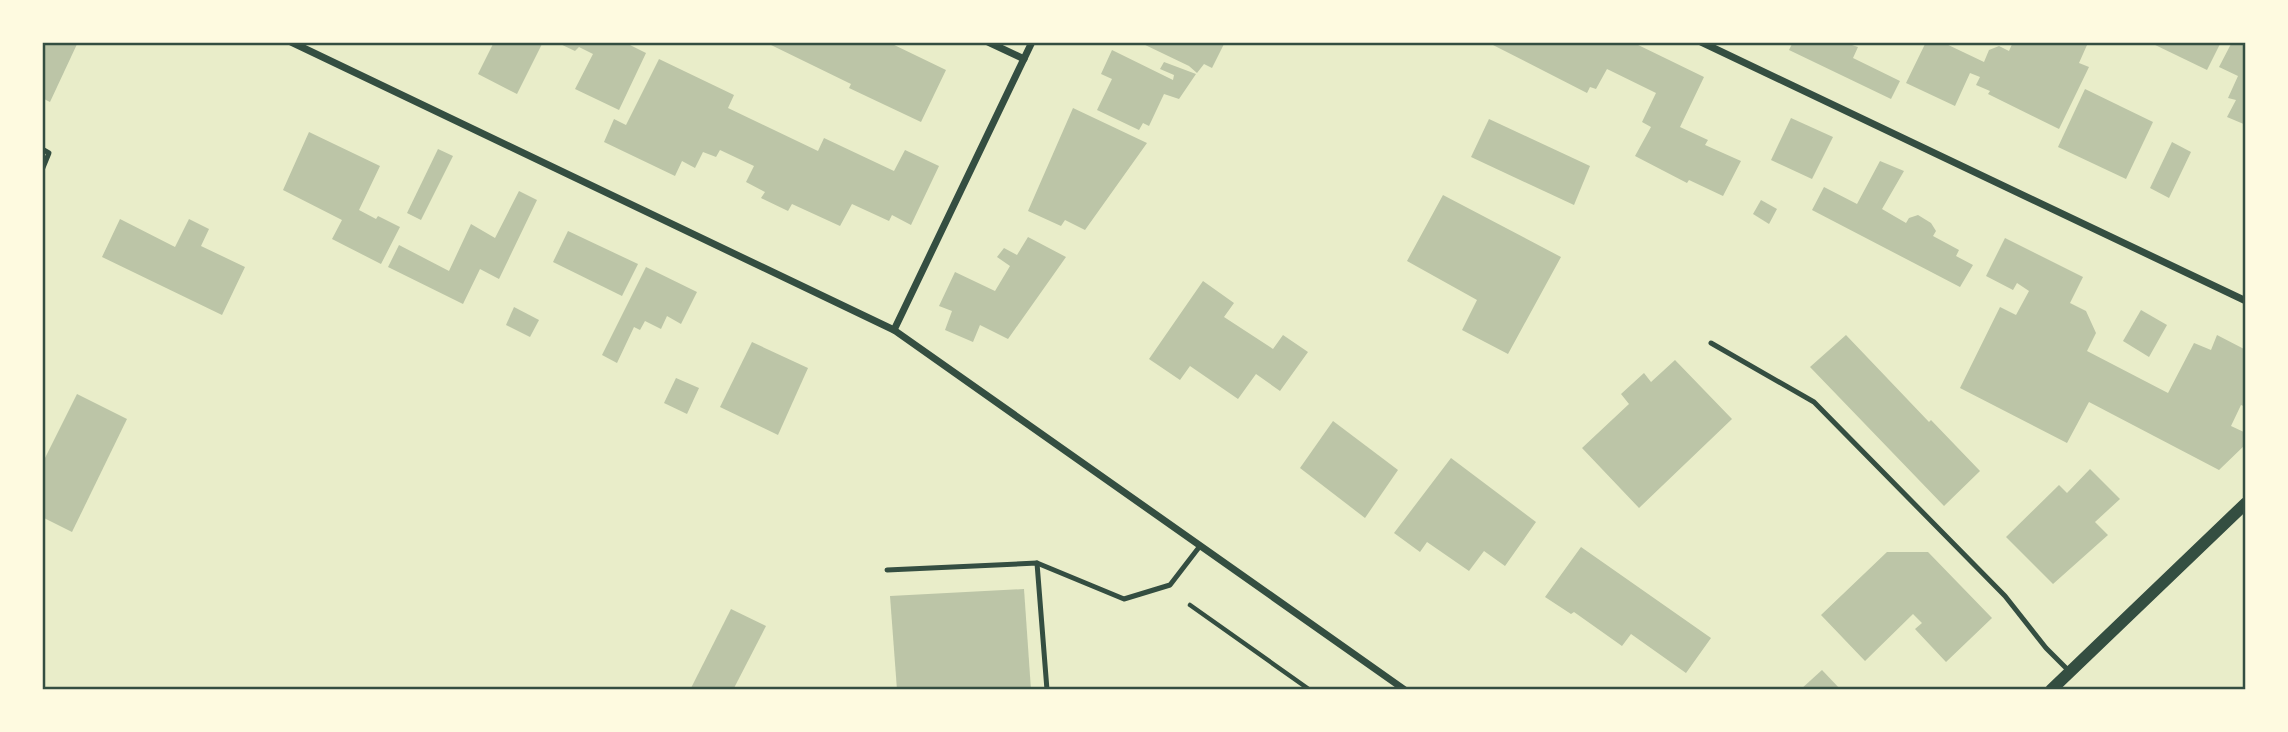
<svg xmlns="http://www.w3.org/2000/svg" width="2288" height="732" viewBox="0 0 2288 732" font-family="'Work Sans',sans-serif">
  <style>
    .building { fill: #bcc5a7 }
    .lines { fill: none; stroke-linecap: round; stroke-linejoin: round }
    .path { stroke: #344e41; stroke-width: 4.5 }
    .service { stroke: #344e41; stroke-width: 5 }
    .minor { stroke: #344e41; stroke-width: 7 }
    .tertiary { stroke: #344e41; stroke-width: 12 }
    .neatline { fill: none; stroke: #344e41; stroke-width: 2.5 }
  </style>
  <rect width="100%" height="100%" fill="#e9edc9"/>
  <g class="building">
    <path d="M42 42H78L50 102 42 98Z"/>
    <path d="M494 42H543L517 94 478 74Z"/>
    <path d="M556 42H624L646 53 619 110 575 89 593 54 579 47 575 51Z"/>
    <path d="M772 42H888L946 70 921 122 849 88 851 84 771 45Z"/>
    <path d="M1139 42H1225L1212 68 1204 64 1197 73 1189 66Z"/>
    <path d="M1492 42H1632L1704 77 1680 127 1708 140 1705 145 1741 161 1723 196 1689 180 1687 183 1635 156 1651 127 1642 122 1656 93 1607 69 1596 89 1590 87 1587 93 1491 44Z"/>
    <path d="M1793 42H1849V44L1858 47 1853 58 1900 81 1891 99 1789 50Z"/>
    <path d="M1926 42H1942L1984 62 1989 50 1999 46 2009 51 2013 42H2080L2087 45 2079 63 2089 67 2059 129 1988 94 1990 91 1976 85 1980 77 1970 73 1955 106 1906 83Z"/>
    <path d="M2149 42H2221L2207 70Z"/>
    <path d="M2232 42H2246V125L2227 117 2236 100 2228 98 2238 76 2219 67Z"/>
    <path d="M1112 50 1173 80 1174 75 1160 69 1164 62 1196 74 1179 99 1164 94 1149 126 1143 123 1139 130 1097 110 1112 79 1101 74Z"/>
    <path d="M659 59 734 95 728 108 818 151 824 138 894 171 905 150 939 166 911 225 892 215 889 221 852 204 840 226 792 204 788 211 761 198 765 192 746 182 754 166 720 150 716 157 703 152 695 168 682 161 675 176 604 142 614 119 626 125Z"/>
    <path d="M2085 89 2153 122 2126 179 2058 147Z"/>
    <path d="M1073 108 1147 143 1085 230 1065 220 1061 226 1028 211Z"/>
    <path d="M1791 118 1833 137 1812 179 1771 160Z"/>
    <path d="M1489 119 1590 166 1574 205 1471 157Z"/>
    <path d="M309 132 380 166 359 210 376 219 378 216 400 227 381 264 332 239 342 220 283 190Z"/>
    <path d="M2172 142 2191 152 2169 198 2150 188Z"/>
    <path d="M438 149 453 156 421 220 407 213Z"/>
    <path d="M1880 161 1904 171 1882 209 1906 223 1909 218 1918 215 1931 223 1936 231 1933 236 1959 250 1956 256 1973 265 1960 287 1812 210 1824 187 1857 204Z"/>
    <path d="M519 191 537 200 499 279 480 269 463 304 388 267 399 245 449 271 471 224 495 238Z"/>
    <path d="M1443 195 1561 257 1508 354 1462 330 1477 300 1407 261Z"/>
    <path d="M1761 200 1777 209 1769 224 1753 214Z"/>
    <path d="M120 219 175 247 189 219 209 229 201 246 245 267 222 315 102 257Z"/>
    <path d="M568 231 638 264 622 296 553 262Z"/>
    <path d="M1028 237 1066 257 1008 339 980 325 973 342 945 330 952 311 939 306 955 272 995 291 1010 266 997 257 1004 248 1017 255Z"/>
    <path d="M2005 238 2083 277 2070 303 2086 311 2096 333 2087 351 2168 393 2194 343 2211 350 2217 335 2246 350V407L2241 405 2231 426 2246 433V444L2219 470 2089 402 2067 443 1960 388 2000 307 2016 315 2029 291 2017 283 2013 290 1986 276Z"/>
    <path d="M646 267 697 292 681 324 667 316 661 329 645 321 640 330 634 327 617 363 602 355Z"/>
    <path d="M1203 281 1234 303 1224 317 1273 349 1283 335 1308 352 1280 391 1256 374 1238 399 1190 366 1180 380 1149 359Z"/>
    <path d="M514 307 539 320 530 337 506 325Z"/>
    <path d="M2141 310 2167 325 2149 357 2123 341Z"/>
    <path d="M1846 335 1929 422 1931 420 1980 471 1944 506 1810 367Z"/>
    <path d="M752 342 808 368 778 435 720 407Z"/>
    <path d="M1675 360 1732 419 1639 508 1582 448 1629 404 1621 394 1644 373 1651 382Z"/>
    <path d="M676 378 699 388 687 414 664 403Z"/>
    <path d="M77 394 127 419 72 532 42 517V464Z"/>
    <path d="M1333 421 1398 470 1365 518 1300 468Z"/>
    <path d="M1451 458 1536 522 1505 566 1484 551 1469 571 1427 542 1420 552 1394 533Z"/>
    <path d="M2090 469 2120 499 2095 522 2108 535 2053 584 2006 537 2059 485 2067 493Z"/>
    <path d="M1581 547 1711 638 1686 673 1631 634 1622 646 1574 612 1571 614 1545 597Z"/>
    <path d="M1887 552H1928L1992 618 1946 662 1915 629 1922 623 1913 614 1865 661 1821 615Z"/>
    <path d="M1024 589 1031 690H897L890 596Z"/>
    <path d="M731 609 766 626 733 690H690Z"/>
    <path d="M1822 670 1841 690H1800Z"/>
  </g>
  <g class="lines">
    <path class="path" d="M1190 605 1310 690"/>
    <g class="service">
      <path d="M42 149 49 153 42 170"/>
      <path d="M1711 343 1814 402 2005 596 2046 648 2070 672"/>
      <path d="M1037 563 1047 690"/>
      <path d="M887 570 1037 563 1124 599 1170 585 1200 546"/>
    </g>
    <g class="minor">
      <path d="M291 42 894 330 1405 690"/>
      <path d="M988 42 1024 59"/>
      <path d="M1701 42 2246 301"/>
      <path d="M894 330 1032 42"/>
    </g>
    <path class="tertiary" d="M2051 690 2246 503"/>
  </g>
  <rect width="2288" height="732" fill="none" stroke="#fefae0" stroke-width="88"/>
  <rect x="44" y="44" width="2200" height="644" class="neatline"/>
</svg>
